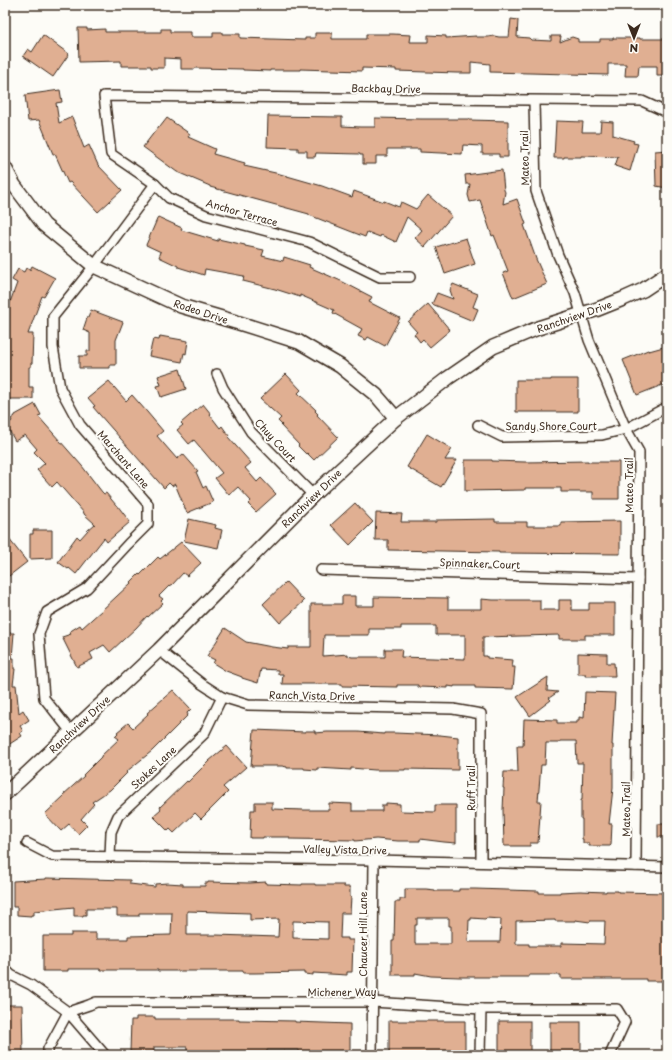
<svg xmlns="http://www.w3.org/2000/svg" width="672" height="1060" viewBox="0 0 672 1060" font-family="'Playpen Sans',sans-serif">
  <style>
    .building { fill: #e0af92; stroke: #3b2a1e; fill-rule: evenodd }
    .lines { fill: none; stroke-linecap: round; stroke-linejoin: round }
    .street-casing { stroke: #3b2a1e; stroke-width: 12 }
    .secondary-casing { stroke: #3b2a1e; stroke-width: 16 }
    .street { stroke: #fdfcf7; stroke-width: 9 }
    .secondary { stroke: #fdfcf7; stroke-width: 13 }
    .labels { text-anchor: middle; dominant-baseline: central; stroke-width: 4; stroke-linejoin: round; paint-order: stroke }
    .street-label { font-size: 10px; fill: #3b2a1e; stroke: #fdfcf7 }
  </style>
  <rect width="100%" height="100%" fill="#fdfcf7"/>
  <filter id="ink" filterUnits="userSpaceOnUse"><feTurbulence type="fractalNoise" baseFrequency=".025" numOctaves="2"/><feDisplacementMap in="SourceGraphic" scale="8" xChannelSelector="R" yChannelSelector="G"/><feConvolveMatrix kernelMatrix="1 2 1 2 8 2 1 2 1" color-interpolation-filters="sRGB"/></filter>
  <g filter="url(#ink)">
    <g class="building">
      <path d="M511 19 518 20 517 37 529 38 531 40 551 41V36H561L560 42 572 37 578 39V42H600V39H613V38H640V39H667V76H657V66H639L638 76H625L626 64H608V75L490 72V64L471 62V73H457L396 71V69L362 68V71L300 69V70H270V71L243 70V69L195 68V69H181V59L164 58V68H151V66H121V61L79 62 78 28H87V30L105 29V32H161V29H170V32H191V37H213V32H222V34H240V38L271 39 305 40V38H315V33H332V39H366V34H393L411 35 410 42H428V35L446 36V38L476 36V37H488L494 36 499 37H509Z"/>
      <path d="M43 35 69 54 53 77 23 56 28 49 32 52Z"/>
      <path d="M60 90 62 102 56 103 59 123 72 117 84 148 89 145 98 165 122 190 98 212 70 182 68 183 55 154H53L39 120 28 121 25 95Z"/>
      <path d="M268 116 342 117V126L360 127H375V118L421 119H469V120L508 121V157H499V154H482V146L463 145 462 154 420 152V149H387V156H376V164H363V155H360V154L316 153 315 157H307V151H298V148L267 147Z"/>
      <path d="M167 118 190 134 188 137 215 149 213 154 245 163 244 166 280 174 322 186 352 197 354 191 384 202V201L399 207 401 202 416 209 428 195 452 216 425 247 415 238 422 230 407 217 396 242 381 235 380 237 367 232 365 237 309 215V214L210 187V186L177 172 143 147 159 126 160 127Z"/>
      <path d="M556 121 583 122 582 132H600L601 121 613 122V135L634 141 633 143 638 144 630 171 615 166 618 157 581 156V157H564V158H554Z"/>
      <path d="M667 150V188L656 186 655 151Z"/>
      <path d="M502 170 504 190 505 192 503 204 517 199 526 224 524 225 536 259 547 284 513 298 503 273 508 271 494 235 492 236 480 200 470 202 468 195 470 184H466L465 175Z"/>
      <path d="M158 217 182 228 181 230 218 241V239L245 245V246L264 250 262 256 283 261 284 257 310 265 309 267 341 281 372 297 369 302 400 318 385 346 368 337 366 340 358 336 362 329 333 313 334 310 300 295V297L275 289 243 281 244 276 205 269 204 275 178 267V266L159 257 161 252 146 245Z"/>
      <path d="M466 238 475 264 445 274 436 247Z"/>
      <path d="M32 266 55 278 44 297 42 296 28 334H33L32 363H31V367H29V387H33V399H5V316L17 283 12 280 18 269 24 272 26 268 30 270Z"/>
      <path d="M453 284 478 294 473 307 478 309 473 321 432 304 437 293 453 299 450 290Z"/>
      <path d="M428 304 450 330 430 347 423 339 420 342 414 334 417 332 408 322Z"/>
      <path d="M91 310 123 322 116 340V365H110V368H79V356H87V351H90V333L83 330 87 318H88Z"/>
      <path d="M160 336 188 341 186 354 184 353 182 362 149 356 153 339 159 340Z"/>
      <path d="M667 346V383L637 395 623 360 648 350 649 351Z"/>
      <path d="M180 369 186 389 161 397 157 386 161 385 158 376Z"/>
      <path d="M286 374 301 390 298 393 316 410 315 411 318 414 317 415 338 437 314 460 307 453 306 454 298 446 299 445 281 426 282 425 278 421 281 418 260 399Z"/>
      <path d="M551 379H578V412H516V380H551Z"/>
      <path d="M109 381 126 401 132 395 147 412 163 431 157 436 177 459 183 454 198 471 196 472 203 488 206 486 213 502 187 513 175 484 172 486 169 483 164 488 99 414 93 407 95 406 88 398Z"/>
      <path d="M35 404 41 415 38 416 82 466 102 492 104 494 106 493 116 505H117L130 522 107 542 104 538 76 574 69 568 68 569 58 562 77 536 80 539 88 530 95 524 84 514V513L57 482 52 487 37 470 45 463 34 452 37 449 25 435 15 441 6 425 12 421 11 419 15 416V415Z"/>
      <path d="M203 404 211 414 210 415 220 428 222 426 229 436 228 437 251 463 245 468 257 482 261 478 276 494 256 512 248 504 251 501 238 487 229 495 215 478 222 473 194 440 189 444 177 430 183 425 181 423Z"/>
      <path d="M427 434 452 449 445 460H457L441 487 407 467Z"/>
      <path d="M465 460H492V461L525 462 588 461V462H619V499H593V492H561V488H525V490L465 491Z"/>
      <path d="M355 503 373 522 350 545 331 525Z"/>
      <path d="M376 513 402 514 401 522H436V520L495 519V522H527V526H561V522L620 521V554L499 553V552L388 550V540H375Z"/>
      <path d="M189 519 216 525 215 528 222 530 218 548 184 541Z"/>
      <path d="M33 530H52V558L30 559V534H33Z"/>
      <path d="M5 534 27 562 5 579Z"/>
      <path d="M181 542 201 563 187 576 183 573 172 585H170L159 596 163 599 161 601 163 603 148 617 147 616 136 628 110 652 104 645 90 653 93 659 77 667 62 637 71 634 69 632 80 625 82 628 102 610 131 583H130L139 574 140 575 158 557 160 559 170 551Z"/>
      <path d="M286 582 304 601 280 623 263 604Z"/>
      <path d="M342 596H355V606H374V597L448 598V609H481V599L493 600H540V610H559V600H572V610H589V603H615V635H585V639H559V635L483 637V656H487V658L513 660 512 667H515L513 689 475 688V686H454V687L448 686V688L418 687V685H397V687L342 686V684H282L283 674H278V670L261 669 258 683 242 678V677L226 671 213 663 215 660 207 656 225 628 246 642 272 647 288 649V647H311V604H342ZM401 626H436V635H465V659L401 657 402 649H385V657H352L348 656V654L323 656 324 635H369V629H401Z"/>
      <path d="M5 633H14L12 658H14V669H15L13 685H16L19 713 23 710 29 720 20 726 23 731 20 733 22 736 5 747Z"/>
      <path d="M578 653 607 654V663H614L615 676H585L586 674H578Z"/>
      <path d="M548 677 547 691 558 692 549 698 551 700 530 716 517 697Z"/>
      <path d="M173 690 191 709 187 713 188 715 152 751 126 772 127 773 110 790 92 802 94 804 81 819 87 825 78 834 69 824 61 831 45 814 64 796 63 795 84 776 83 775 101 757V756L119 739 115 736 118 733 117 732 128 723 133 728 148 714 147 713Z"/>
      <path d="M585 692 615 693 612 745H613V788L609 824H612L611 845 610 846H589V843H583V839H582V819H581V800H582L583 763H577L576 741H560L559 743H546L545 765H541L538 801H541L538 843H530V846H504L503 810 504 788H503L504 772H518L517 746H523L524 719 557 720V723H577V720H579V717L584 718Z"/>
      <path d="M254 730 305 732V731H315V733L327 732H358L384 734V733H395L440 735 458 737V770L405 769V770H375L351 768V770L317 768V770L304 769V768H287V767L282 766H251Z"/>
      <path d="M227 746 246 767 223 787 228 792 201 819 195 813 174 833 170 829 168 831 153 816 161 809 160 807 187 781 188 782 209 761Z"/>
      <path d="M255 802H272V809L304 810H329V803L352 804V811H382V805H386V803L400 804V811L435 812V805H456V843L444 842 420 839V841H398L376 839 355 841V840L289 839V837H263V838H250L251 810H255Z"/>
      <rect x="658" y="824" width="9" height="13"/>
      <path d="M46 878 130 880V884L155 887V884L167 883 183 884V886H205V883H208V882L250 883 266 882V884L302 885V884H315V885H344V887H350V897H351L350 913H341L340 938H348V940H353L352 972H347V975L313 973V975L304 974V972L255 973H243V971H158V970H100V969H68V971H43V936H71V933H96V939H128V936L171 935 172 913H139V916H117V909H86V915H83V916H74V907L34 911V915H31V916L17 915V907H13V881L46 879ZM187 911 250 913V920L279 919 278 937 216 935H187ZM293 921 328 922V939L293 938Z"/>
      <path d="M405 889H426L435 890V891H459V889H475L539 891V893H560V892L580 891 606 892V891H618V892L667 893V981H646V979H561V975H529V977H460L431 976 415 973V975H392V941H394L395 902H400V899H405ZM417 918H449V926H451V944H415V925H417ZM471 918 485 919 486 918 501 919 500 942H468L469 920H471ZM555 920V921H575V920L590 922V921H605L604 944 561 943V946H529V944H516V921Z"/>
      <path d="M5 1005H22L23 1055H5Z"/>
      <path d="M136 1017H155V1019H239V1020L295 1021V1022L350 1024V1055H299V1050H267V1053H211V1055H187V1047H154V1054H135V1052H130L131 1020H136Z"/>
      <rect x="389" y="1021" width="76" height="34"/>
      <rect x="499" y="1021" width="31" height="34"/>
      <rect x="550" y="1022" width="31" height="33"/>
    </g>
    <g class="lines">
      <defs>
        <g id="street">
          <path d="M534 101 536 191 558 255 575 293 589 340 626 429 639 452 636 866"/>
          <path d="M410 277H380L309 242 206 215 169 198 155 184 111 154 104 96 642 101 666 112"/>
          <path d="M217 374 223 388 251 432 313 495"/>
          <path d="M478 425 502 437 602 435 626 429 667 407"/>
          <path d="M321 570 638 579"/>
          <path d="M159 650 202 684 222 697 248 705 453 709 481 714V862"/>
          <path d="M71 732 44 698 39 634 47 612 87 588 128 544 148 524V504L80 425 60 388 53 347V317L94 266 155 184"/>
          <path d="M27 843 52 856 374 860 667 867"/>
          <path d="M110 857 111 832 118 816 204 734 222 697"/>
          <path d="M5 969 11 975 31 985 68 1012 105 1055"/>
          <path d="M48 1055V1049L68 1012 89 1005 96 1002H373L481 1009H617L625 1022 610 1055"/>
          <path d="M372 1055 374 860"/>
          <path d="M480 1055 481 1009"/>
        </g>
        <g id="secondary">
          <path d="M5 168 14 185 44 225 94 266 181 306 239 323 299 342 340 366 376 395 396 418"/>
          <path d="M5 794 159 650 313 495 396 418 448 378 493 347 538 328 598 309 623 299 643 290 667 274"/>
        </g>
      </defs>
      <use href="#street" class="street-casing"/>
      <use href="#secondary" class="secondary-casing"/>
      <use href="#street" class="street"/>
      <use href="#secondary" class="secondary"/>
    </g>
  </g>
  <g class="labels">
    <g class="street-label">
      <text transform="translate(386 88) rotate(1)">Backbay Drive</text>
      <text transform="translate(524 158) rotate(-91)">Mateo Trail</text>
      <text transform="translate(242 212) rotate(16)">Anchor Terrace</text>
      <text transform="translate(201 311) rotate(18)">Rodeo Drive</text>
      <text transform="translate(574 316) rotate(-19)">Ranchview Drive</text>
      <text x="551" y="425">Sandy Shore Court</text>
      <text transform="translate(276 440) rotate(47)">Chuy Court</text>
      <text transform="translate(124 459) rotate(49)">Marchant Lane</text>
      <text transform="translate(628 485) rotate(-90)">Mateo Trail</text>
      <text transform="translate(311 498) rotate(-44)">Ranchview Drive</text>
      <text transform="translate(480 563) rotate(2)">Spinnaker Court</text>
      <text transform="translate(312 695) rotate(1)">Ranch Vista Drive</text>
      <text transform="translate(79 724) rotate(-43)">Ranchview Drive</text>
      <text transform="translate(153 767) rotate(-43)">Stokes Lane</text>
      <text transform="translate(470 788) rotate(-90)">Ruff Trail</text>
      <text transform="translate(625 809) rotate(-90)">Mateo Trail</text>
      <text transform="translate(345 849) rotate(1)">Valley Vista Drive</text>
      <text transform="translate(362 934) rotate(-90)">Chaucer Hill Lane</text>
      <text x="342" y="991">Michener Way</text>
    </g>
  </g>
  <rect width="672" height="1060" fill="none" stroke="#fdfcf7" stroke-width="20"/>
  <rect x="10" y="10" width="652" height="1040" fill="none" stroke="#3b2a1e" stroke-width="1.5" filter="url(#ink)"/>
  <g transform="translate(634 38) rotate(180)" stroke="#fdfcf7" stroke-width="3" paint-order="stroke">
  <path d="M0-3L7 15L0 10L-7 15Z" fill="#3b2a1e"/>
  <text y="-6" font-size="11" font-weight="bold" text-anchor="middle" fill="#3b2a1e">N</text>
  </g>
</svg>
